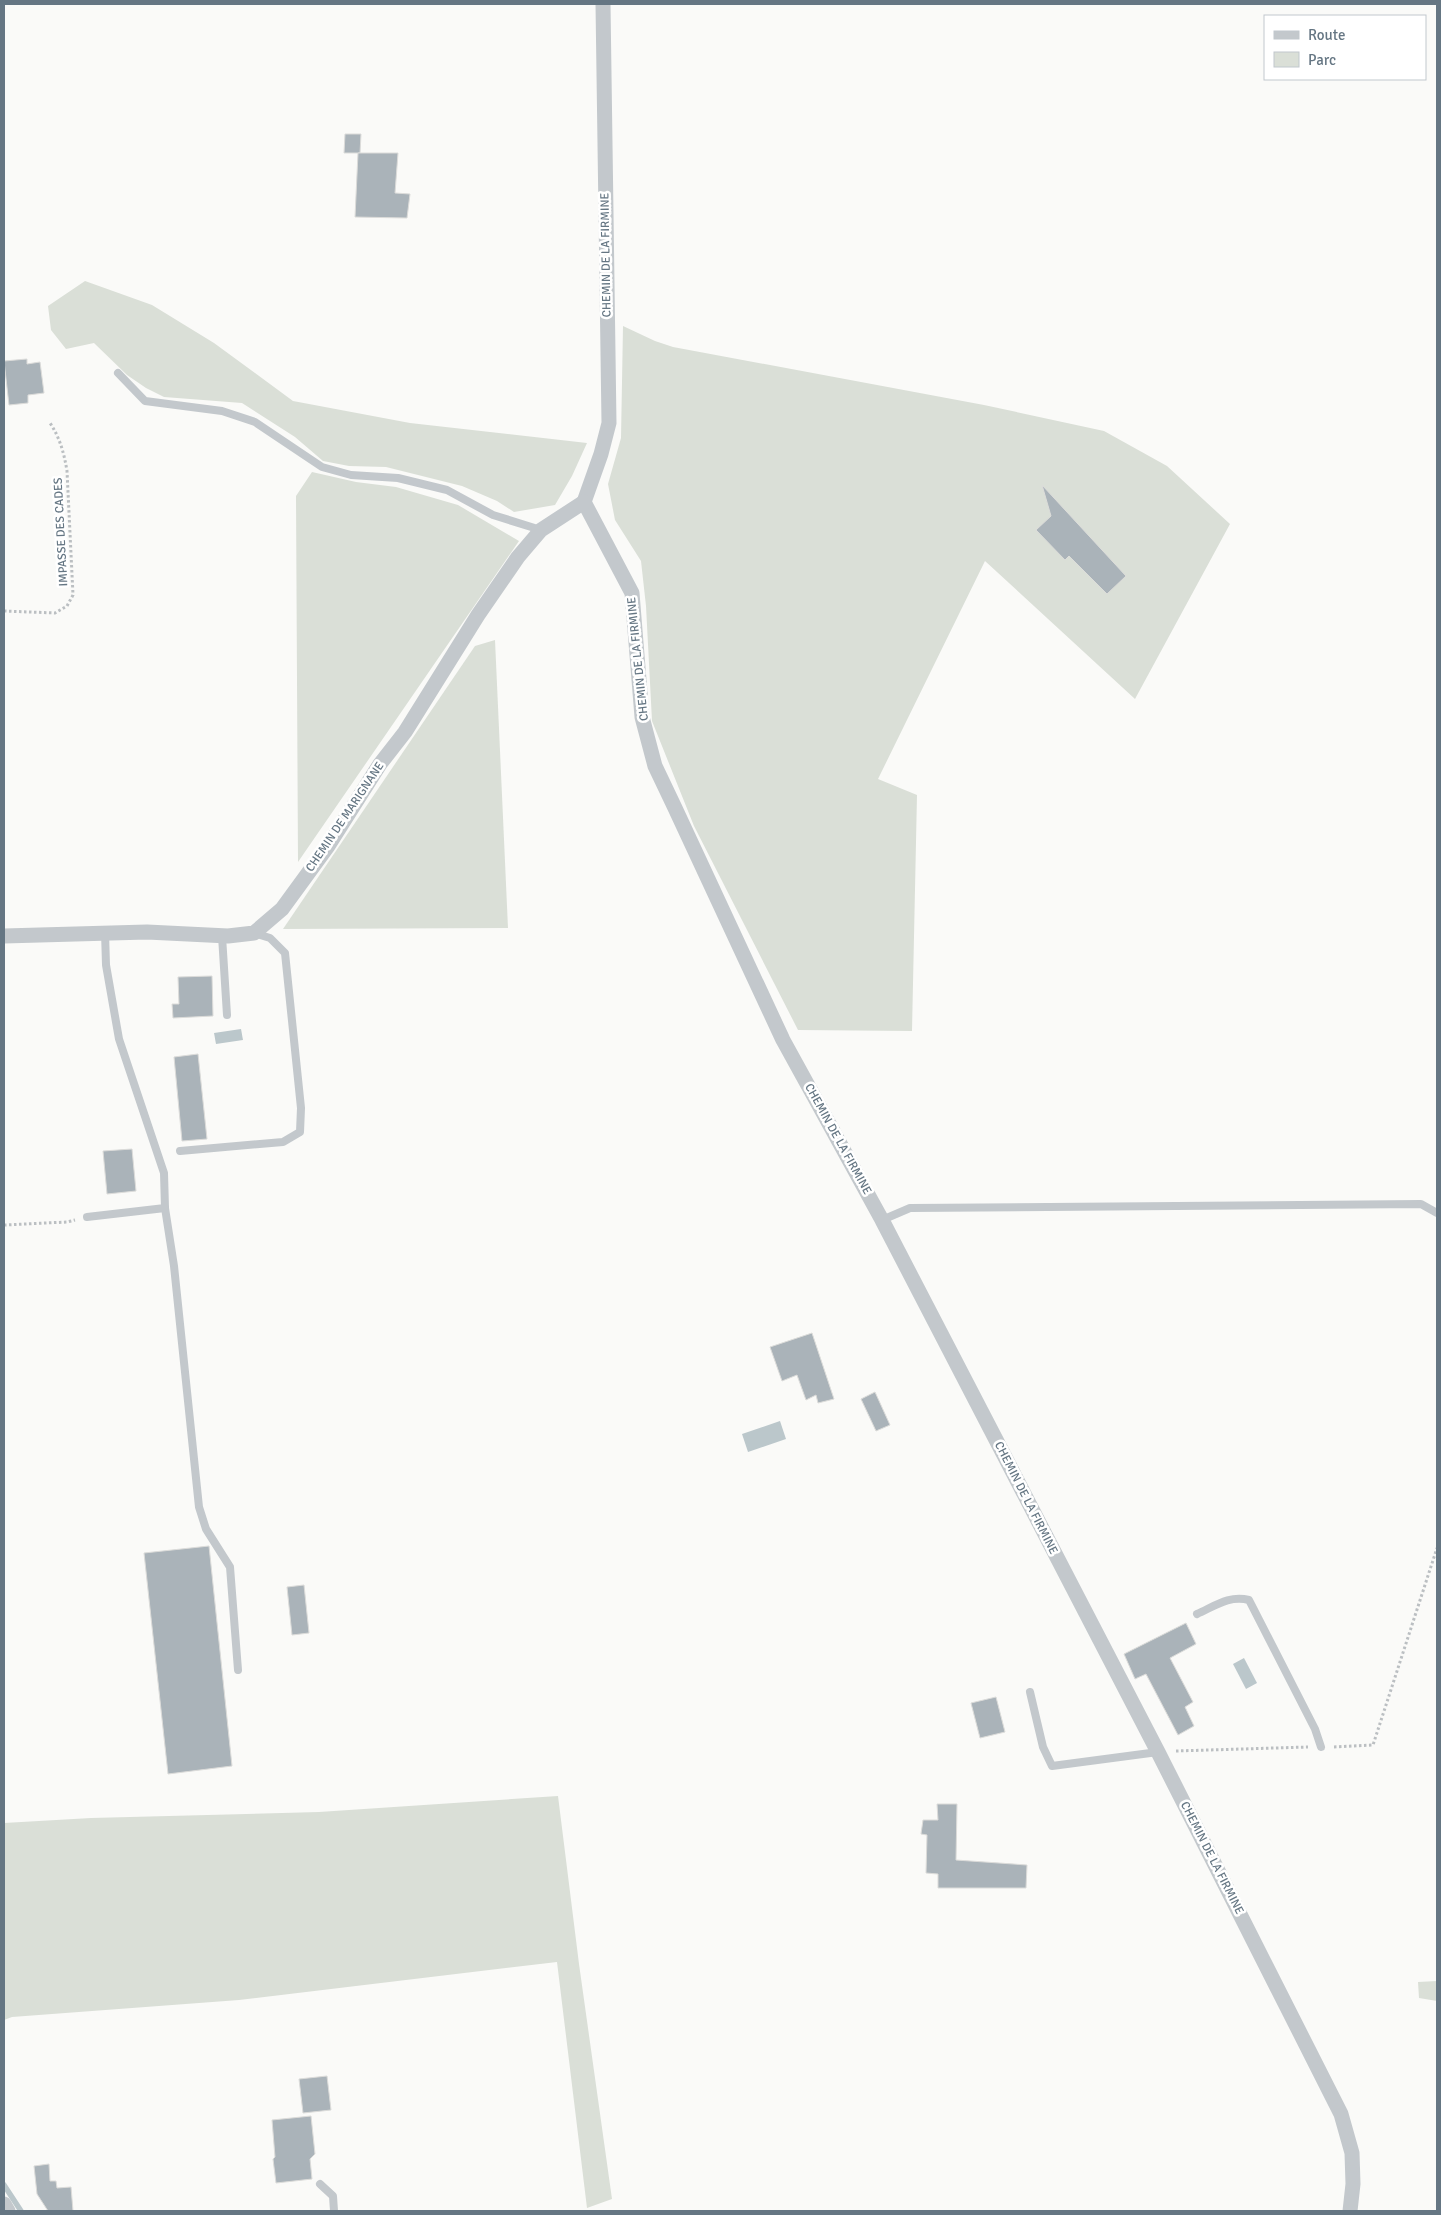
<svg xmlns="http://www.w3.org/2000/svg" width="1441" height="2215" viewBox="0 0 1441 2215" font-family="Signika,sans-serif">
  <style>
    .green { fill: #dadfd7 }
    .water { fill: #bbc7cb }
    .lines { fill: none; stroke-linecap: round; stroke-linejoin: round }
    .stream { stroke: #bbc7cb; stroke-width: 5.5 }
    .building { fill: #aab3b9; stroke: #dcdcda }
    .path { stroke: #bbbfc2; stroke-width: 3; stroke-dasharray: 2.5 2.5; stroke-linecap: butt }
    .service { stroke: #c3c8cc; stroke-width: 8 }
    .minor { stroke: #c3c8cc; stroke-width: 15 }
    .labels { text-anchor: middle; dominant-baseline: central; stroke-width: 5; stroke-linejoin: round; paint-order: stroke }
    .street-label { font-size: 12px; fill: #657683; stroke: #fff }
  </style>
  <rect width="100%" height="100%" fill="#fafaf8"/>
  <g class="green">
    <path d="M85 281 152 305 214 343 293 401 410 423 587 443 572 476 555 505 514 512 497 501 462 486 386 467 349 466 323 461 295 437 242 403 164 397 146 388 127 375 94 343 66 349 51 330 48 306Z"/>
    <path d="M623 326 655 341 673 347 984 405 1104 431 1167 466 1230 524 1135 699 985 561 878 779 917 795 912 1031 798 1030 694 826 652 721 646 606 641 561 615 520 608 484 621 438Z"/>
    <path d="M312 472 356 482 396 487 458 505 519 541 298 862 296 496Z"/>
    <path d="M495 640 508 928 283 929 475 646Z"/>
    <path d="M558 1796 579 1964 612 2199 587 2208 557 1962 239 2000 12 2017 4 2020V1823L91 1818 319 1812Z"/>
    <path d="M1437 1981V2001L1419 1998 1418 1982Z"/>
  </g>
  <g class="water">
    <path d="M241 1029 243 1040 216 1044 214 1033Z"/>
    <path d="M780 1421 786 1439 748 1452 742 1434Z"/>
    <path d="M1244 1658 1257 1683 1246 1689 1233 1664Z"/>
  </g>
  <g class="lines">
    <path class="stream" d="M4 2185 21 2211"/>
  </g>
  <g class="building">
    <path d="M345 134H361L360 153H344Z"/>
    <path d="M358 153H398L395 193 410 194 407 218 355 217Z"/>
    <path d="M27 359V364L40 362 44 393 28 395V403L9 405 4 361Z"/>
    <path d="M1042 485 1126 576 1107 594 1069 556 1065 560 1036 530 1051 516Z"/>
    <path d="M212 976 213 1016 173 1018 172 1004H179L178 977Z"/>
    <path d="M198 1054 207 1139 182 1141 174 1057Z"/>
    <path d="M132 1149 136 1191 107 1194 103 1151Z"/>
    <path d="M812 1333 834 1399 818 1403 816 1395 806 1400 797 1375 782 1381 770 1347Z"/>
    <path d="M875 1392 890 1425 876 1431 861 1399Z"/>
    <path d="M209 1546 232 1766 168 1774 144 1553Z"/>
    <path d="M304 1585 309 1633 292 1635 287 1587Z"/>
    <path d="M1186 1623 1196 1644 1170 1658 1193 1702 1185 1707 1194 1726 1178 1735 1146 1674 1135 1679 1124 1654Z"/>
    <path d="M996 1697 1005 1732 980 1738 971 1703Z"/>
    <path d="M937 1804H957L956 1860 1027 1865 1026 1888H938V1874L926 1873 927 1835 921 1834 923 1820H938Z"/>
    <path d="M327 2076 331 2110 303 2113 299 2079Z"/>
    <path d="M311 2116 315 2154 310 2159 312 2179 276 2183 273 2159 275 2157 272 2120Z"/>
    <path d="M49 2164 50 2181H56L57 2188 71 2187 73 2211H48L37 2194 34 2166Z"/>
  </g>
  <g class="lines">
    <g class="path">
      <path d="M4 611 55 613 67 606 73 595 67 471C64 453 60 438 50 423"/>
      <path d="M4 1225 67 1222 75 1220"/>
      <path d="M1334 1747 1373 1745 1437 1548"/>
      <path d="M1176 1751 1308 1747"/>
    </g>
    <g class="service">
      <path d="M118 373 145 401 222 411 255 422 322 467 351 475 398 478 447 490 493 515 541 530"/>
      <path d="M222 936 227 1015"/>
      <path d="M180 1151 283 1142 300 1132 301 1108 285 953 270 938 254 933"/>
      <path d="M165 1208 174 1266 199 1507 206 1529 230 1567 238 1670"/>
      <path d="M87 1217 165 1208 164 1173 119 1039 106 965 105 932"/>
      <path d="M882 1220 910 1208 1421 1204 1437 1213"/>
      <path d="M1197 1614C1215 1606 1229 1595 1249 1600L1315 1729 1321 1747"/>
      <path d="M1030 1692 1043 1747 1052 1766 1158 1752"/>
      <path d="M320 2184 333 2196 334 2211"/>
    </g>
    <g class="minor">
      <path d="M603 4 609 423 601 454 584 502 632 593 642 717 655 766 675 808 783 1040 882 1220 1158 1752 1341 2114 1352 2153 1353 2184 1350 2211"/>
      <path d="M4 936 147 932 228 936 254 933 282 909 328 846 380 764 405 732 478 615 518 557 541 530 584 502"/>
      <path d="M4 2204 8 2211"/>
    </g>
  </g>
  <g class="labels">
    <g class="street-label">
      <text transform="translate(606 255) rotate(-91)">CHEMIN DE LA FIRMINE</text>
      <text transform="translate(61 532) rotate(-93)">IMPASSE DES CADES</text>
      <text transform="translate(638 659) rotate(-96)">CHEMIN DE LA FIRMINE</text>
      <text transform="translate(345 817) rotate(-56)">CHEMIN DE MARIGNANE</text>
      <text transform="translate(838 1139) rotate(61)">CHEMIN DE LA FIRMINE</text>
      <text transform="translate(1026 1498) rotate(63)">CHEMIN DE LA FIRMINE</text>
      <text transform="translate(1212 1858) rotate(63)">CHEMIN DE LA FIRMINE</text>
    </g>
  </g>
  <rect width="1441" height="2215" fill="none" stroke="#657683" stroke-width="10"/>
  <rect x="1264" y="15" width="162" height="65" fill="#ffffff" stroke="#c1c8cd"/>
  <rect x="1274" y="31" width="25" height="8" fill="#c3c8cc" stroke="#c1c8cd"/>
  <text x="1308" y="40" font-size="15" fill="#657683">Route</text>
  <rect x="1274" y="52" width="25" height="15" fill="#dadfd7" stroke="#c1c8cd"/>
  <text x="1308" y="65" font-size="15" fill="#657683">Parc</text>
</svg>
